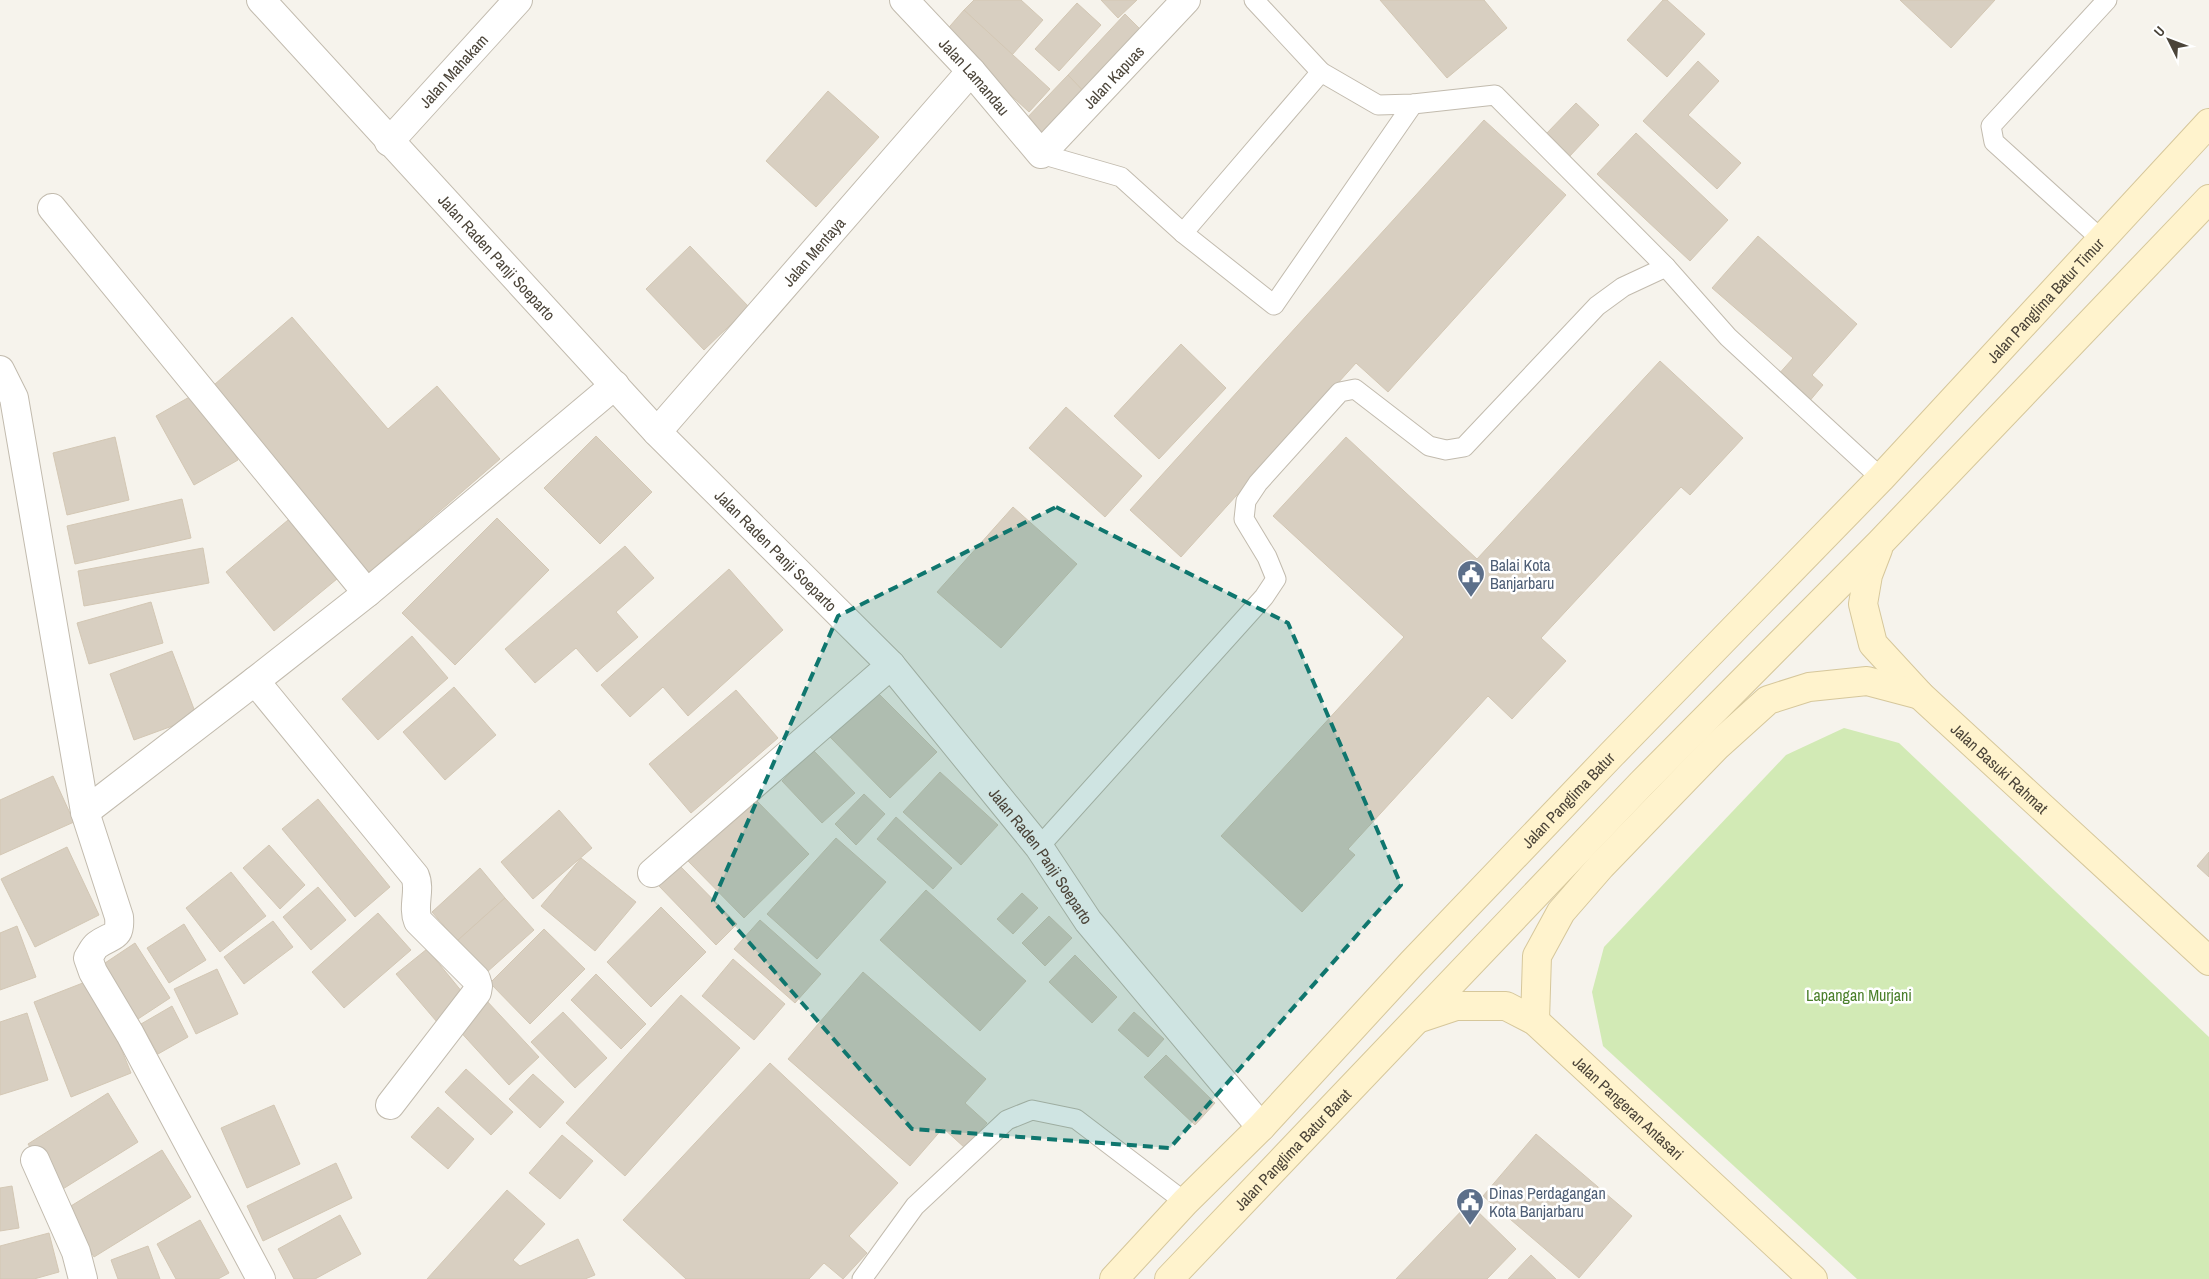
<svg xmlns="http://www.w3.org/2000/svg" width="2209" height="1279" viewBox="0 0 2209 1279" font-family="'Archivo Narrow',sans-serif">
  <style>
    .green { fill: #d2eab5 }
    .building { fill: #d8cfc1; stroke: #d3c7b4 }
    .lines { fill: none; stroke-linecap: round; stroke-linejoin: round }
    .service-casing { stroke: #c2bbae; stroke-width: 21 }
    .minor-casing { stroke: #c2bbae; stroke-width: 30 }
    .tertiary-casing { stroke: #c2bbae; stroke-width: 30 }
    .secondary-casing { stroke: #d6c79b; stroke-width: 30 }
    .service { stroke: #fff; stroke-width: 19 }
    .minor { stroke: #fff; stroke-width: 28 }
    .tertiary { stroke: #fff; stroke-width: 28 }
    .secondary { stroke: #fff3cd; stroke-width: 28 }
    .marked { fill: #0f766e; fill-opacity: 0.2; stroke: #0f766e; stroke-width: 4; stroke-dasharray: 10 6; stroke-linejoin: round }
    .labels { text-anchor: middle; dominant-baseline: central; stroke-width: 5; stroke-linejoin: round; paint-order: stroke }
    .street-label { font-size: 16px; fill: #4b4439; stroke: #fff }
    .service-label { font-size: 16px; fill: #4e5e75; stroke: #fff; text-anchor: start }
    .park-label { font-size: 16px; fill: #4a7f2a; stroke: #fff }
  </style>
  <rect width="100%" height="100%" fill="#f6f3ec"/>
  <path class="green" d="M1844 728 1899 743 2209 1037V1279H1857L1603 1046 1592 992 1604 947 1786 755Z"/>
  <g class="building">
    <path d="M974 0H1021L1043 20 1012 55 964 10Z"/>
    <path d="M1101 0H1137L1118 18Z"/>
    <path d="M1380 0H1484L1507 28 1447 78Z"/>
    <path d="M1663 0H1667L1705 34 1667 77 1627 40Z"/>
    <path d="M1900 0H1995L1951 48Z"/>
    <path d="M1077 3 1101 25 1059 71 1035 49Z"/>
    <path d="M964 10 1050 89 1029 112 944 33Z"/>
    <path d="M1125 14 1144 33 1086 94 1068 75Z"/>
    <path d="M1698 61 1719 81 1688 115 1741 163 1717 189 1643 121Z"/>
    <path d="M1068 75 1086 94 1043 139 1024 121Z"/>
    <path d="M828 91 879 137 816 207 766 161Z"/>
    <path d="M1576 103 1599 125 1569 157 1546 134Z"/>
    <path d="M1484 120 1566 195 1388 392 1356 363 1181 557 1130 510Z"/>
    <path d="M1636 133 1728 220 1690 261 1597 174Z"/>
    <path d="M1758 236 1857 324 1812 375 1823 385 1808 403 1777 376 1793 358 1712 288Z"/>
    <path d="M690 246 749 307 704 350 646 289Z"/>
    <path d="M292 317 388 429 437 386 500 459 366 575 207 391Z"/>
    <path d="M1181 344 1226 388 1159 459 1114 416Z"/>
    <path d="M1660 361 1743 438 1690 495 1681 487 1541 638 1566 661 1512 719 1488 696 1348 849 1355 855 1302 912 1221 836 1404 637 1273 516 1346 437 1477 559Z"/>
    <path d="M200 391 238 460 194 485 156 416Z"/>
    <path d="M1066 407 1142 476 1105 517 1029 448Z"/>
    <path d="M596 436 652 492 600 544 544 488Z"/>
    <path d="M115 437 129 500 67 515 53 453Z"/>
    <path d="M182 499 191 538 75 564 67 526Z"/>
    <path d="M1013 507 1077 564 1001 648 937 592Z"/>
    <path d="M294 515 343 574 274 631 226 572Z"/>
    <path d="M497 518 549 570 455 665 402 613Z"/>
    <path d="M625 546 654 578 616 612 638 637 597 672 576 648 535 683 505 649Z"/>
    <path d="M203 548 209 583 84 606 78 571Z"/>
    <path d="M729 569 783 630 688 716 663 687 630 717 601 685Z"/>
    <path d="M151 602 163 643 89 664 77 623Z"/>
    <path d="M412 636 448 678 378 740 342 699Z"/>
    <path d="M172 651 197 717 134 740 110 674Z"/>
    <path d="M454 687 496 735 445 780 403 732Z"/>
    <path d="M736 690 778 738 691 813 649 764Z"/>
    <path d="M876 691 937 752 890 798 830 737Z"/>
    <path d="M813 750 855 793 822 823 782 781Z"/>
    <path d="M940 772 998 825 961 865 903 812Z"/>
    <path d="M53 776 74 822 0 855V800Z"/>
    <path d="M864 794 885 814 856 845 835 824Z"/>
    <path d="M753 797 809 854 744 918 688 861Z"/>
    <path d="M318 799 390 887 355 917 282 829Z"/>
    <path d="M559 810 592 848 533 899 501 862Z"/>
    <path d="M896 817 952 868 933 889 877 839Z"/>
    <path d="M836 838 886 882 817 959 767 914Z"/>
    <path d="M269 845 305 885 280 909 243 868Z"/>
    <path d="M67 847 99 915 35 947 1 879Z"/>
    <path d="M2209 852V877L2197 866Z"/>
    <path d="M581 858 636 902 595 951 541 906Z"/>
    <path d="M680 866 737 924 716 945 659 886Z"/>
    <path d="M480 868 505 898 457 941 432 912Z"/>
    <path d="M231 872 266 916 220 952 186 908Z"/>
    <path d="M318 887 346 920 311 950 283 917Z"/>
    <path d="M926 890 1026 981 980 1031 880 940Z"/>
    <path d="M1022 893 1038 908 1013 934 997 919Z"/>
    <path d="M505 898 534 930 486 973 457 941Z"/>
    <path d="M661 907 706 952 651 1007 607 962Z"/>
    <path d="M378 913 411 950 344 1008 312 972Z"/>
    <path d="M1049 916 1072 938 1045 966 1022 943Z"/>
    <path d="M760 920 821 974 795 1003 734 949Z"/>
    <path d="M273 921 293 947 244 984 224 957Z"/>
    <path d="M184 924 206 960 169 983 147 948Z"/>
    <path d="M17 926 36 977 0 990V933Z"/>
    <path d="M544 929 585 969 530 1024 490 983Z"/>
    <path d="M135 943 170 998 138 1019 102 965Z"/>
    <path d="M427 949 467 998 437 1022 396 974Z"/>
    <path d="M1075 955 1117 997 1092 1023 1049 982Z"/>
    <path d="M733 959 785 1004 754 1040 702 996Z"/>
    <path d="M217 969 238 1014 196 1034 174 989Z"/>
    <path d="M863 972 986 1079 965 1103 987 1123 965 1148 943 1128 910 1166 788 1059Z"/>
    <path d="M596 974 646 1024 621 1049 571 1000Z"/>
    <path d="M93 979 131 1073 71 1097 34 1002Z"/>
    <path d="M681 995 740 1048 625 1176 566 1123Z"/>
    <path d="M486 1000 539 1057 509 1085 456 1027Z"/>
    <path d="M172 1006 188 1037 158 1054 141 1024Z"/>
    <path d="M563 1012 607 1058 575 1088 531 1042Z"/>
    <path d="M1134 1012 1164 1039 1148 1057 1118 1030Z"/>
    <path d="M27 1013 48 1080 0 1095V1022Z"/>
    <path d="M1166 1055 1215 1103 1195 1125 1144 1077Z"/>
    <path d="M770 1063 898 1183 849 1236 867 1253 843 1279 824 1263 809 1279H686L623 1220Z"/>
    <path d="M466 1069 513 1112 491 1135 445 1092Z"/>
    <path d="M533 1074 564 1102 540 1128 509 1099Z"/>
    <path d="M108 1093 138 1142 58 1192 28 1144Z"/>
    <path d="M274 1105 300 1164 247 1188 221 1128Z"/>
    <path d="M438 1107 474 1139 448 1169 411 1137Z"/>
    <path d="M1536 1134 1632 1216 1579 1278 1483 1196Z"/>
    <path d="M562 1135 593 1161 560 1199 529 1173Z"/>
    <path d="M162 1150 191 1197 94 1257 66 1209Z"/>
    <path d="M336 1163 352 1198 263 1241 247 1206Z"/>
    <path d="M12 1186 19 1228 0 1231V1188Z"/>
    <path d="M507 1190 545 1224 513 1260 520 1266 578 1239 595 1275 585 1279H427Z"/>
    <path d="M1469 1203 1516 1249 1487 1279H1396Z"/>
    <path d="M340 1215 361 1254 315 1279H294L278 1249Z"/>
    <path d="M200 1220 229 1273 218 1279H176L157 1244Z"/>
    <path d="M49 1233 59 1272 34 1279H0V1246Z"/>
    <path d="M148 1246 160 1279H118L111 1260Z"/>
    <path d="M1531 1255 1556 1279H1508Z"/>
  </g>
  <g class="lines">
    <defs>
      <g id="service">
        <path d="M1254 0 1321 72 1378 105 1413 104 1495 95 1666 267"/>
        <path d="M1041 154 1121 177 1183 233 1274 305 1413 104"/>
        <path d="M1183 233 1321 72"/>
        <path d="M2102 240 1994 142 1991 126 2107 0"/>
        <path d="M1039 847 1264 597 1276 579 1267 557 1244 519 1246 501 1258 483 1340 392 1355 389 1429 446 1446 450 1464 447 1597 306 1623 287 1666 267 1728 337 1881 478"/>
        <path d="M862 1279 915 1206 1007 1120 1032 1110 1076 1119 1185 1202"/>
      </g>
      <g id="minor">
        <path id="s1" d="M904 0 971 71 1041 154 1186 0"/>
        <path id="s2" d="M389 142 518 0"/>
        <path d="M52 208 367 593"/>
        <path d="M0 370 14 398 85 812 119 917C121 939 112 934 97 945 93 948 91 954 88 958L93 972 130 1034 261 1279"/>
        <path id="s3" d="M657 432 971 71"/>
        <path d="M255 681 415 876C421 890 412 906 418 921L476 979 478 986 477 992 390 1105"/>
        <path d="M85 812 255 681 367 593 615 385"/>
        <path d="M652 873 891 665"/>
        <path d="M35 1160 76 1252 83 1279"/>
      </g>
      <g id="tertiary">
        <path id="s4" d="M261 0 657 432 891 665 1039 847 1088 921 1261 1127"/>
      </g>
      <g id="secondary">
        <path id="s5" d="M1878 549 1868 575 1863 604 1873 644 1920 695 2209 961"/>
        <path id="s6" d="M1420 1018 1456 1006H1506L1535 1021 1813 1279"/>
        <path d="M1535 1021 1537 956 1561 912 1601 866 1717 746 1768 700 1809 687 1867 681 1920 695"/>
        <path id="s7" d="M1114 1279 1185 1202 1261 1127 1412 963 1612 754 1881 478 2209 123"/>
        <path id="s8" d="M1169 1279 1642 783 1880 543 2209 199"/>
      </g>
    </defs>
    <use href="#service" class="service-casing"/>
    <use href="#minor" class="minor-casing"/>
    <use href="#tertiary" class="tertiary-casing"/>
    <use href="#secondary" class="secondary-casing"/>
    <use href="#service" class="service"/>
    <use href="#minor" class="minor"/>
    <use href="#tertiary" class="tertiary"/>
    <use href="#secondary" class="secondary"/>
  </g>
  <path class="marked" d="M1056 507 1288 623 1401 885 1170 1148 912 1129 713 901 838 616Z"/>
  <defs>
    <symbol id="civic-pin" viewBox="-11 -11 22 30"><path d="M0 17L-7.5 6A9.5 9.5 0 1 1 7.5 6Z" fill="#5c6f8a" stroke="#fff"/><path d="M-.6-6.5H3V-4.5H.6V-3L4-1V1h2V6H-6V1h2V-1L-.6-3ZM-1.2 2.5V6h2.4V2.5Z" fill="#fff"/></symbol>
  </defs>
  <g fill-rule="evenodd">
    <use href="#civic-pin" x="1455" y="558" width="32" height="43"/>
    <use href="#civic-pin" x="1454" y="1186" width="32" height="43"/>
  </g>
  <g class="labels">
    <g class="street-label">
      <text stroke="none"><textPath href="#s2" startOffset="96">Jalan Mahakam</textPath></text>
      <text stroke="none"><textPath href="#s1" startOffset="104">Jalan Lamandau</textPath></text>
      <text stroke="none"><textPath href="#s1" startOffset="312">Jalan Kapuas</textPath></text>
      <text stroke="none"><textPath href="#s3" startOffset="239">Jalan Mentaya</textPath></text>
      <text stroke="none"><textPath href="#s4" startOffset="349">Jalan Raden Panji Soeparto</textPath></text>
      <text stroke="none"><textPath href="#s7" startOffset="1351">Jalan Panglima Batur Timur</textPath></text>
      <text stroke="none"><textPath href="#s4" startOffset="754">Jalan Raden Panji Soeparto</textPath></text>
      <text stroke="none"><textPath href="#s5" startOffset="276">Jalan Basuki Rahmat</textPath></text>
      <text stroke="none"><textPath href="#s7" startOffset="660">Jalan Panglima Batur</textPath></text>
      <text stroke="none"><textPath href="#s4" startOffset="1159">Jalan Raden Panji Soeparto</textPath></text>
      <text stroke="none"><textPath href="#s6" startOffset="248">Jalan Pangeran Antasari</textPath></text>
      <text stroke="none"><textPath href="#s8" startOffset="179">Jalan Panglima Batur Barat</textPath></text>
    </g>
    <g class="service-label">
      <text x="1490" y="565">Balai Kota<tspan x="1490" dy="18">Banjarbaru</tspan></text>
      <text x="1489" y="1193">Dinas Perdagangan<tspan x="1489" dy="18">Kota Banjarbaru</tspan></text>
    </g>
    <g class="park-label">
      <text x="1859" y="995">Lapangan Murjani</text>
    </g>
  </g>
  <g transform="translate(2169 40) rotate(312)" stroke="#ffffff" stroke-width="4" paint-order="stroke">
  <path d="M0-4L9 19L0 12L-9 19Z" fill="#4b4439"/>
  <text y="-8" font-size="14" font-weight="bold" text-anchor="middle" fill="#4b4439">U</text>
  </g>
</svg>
